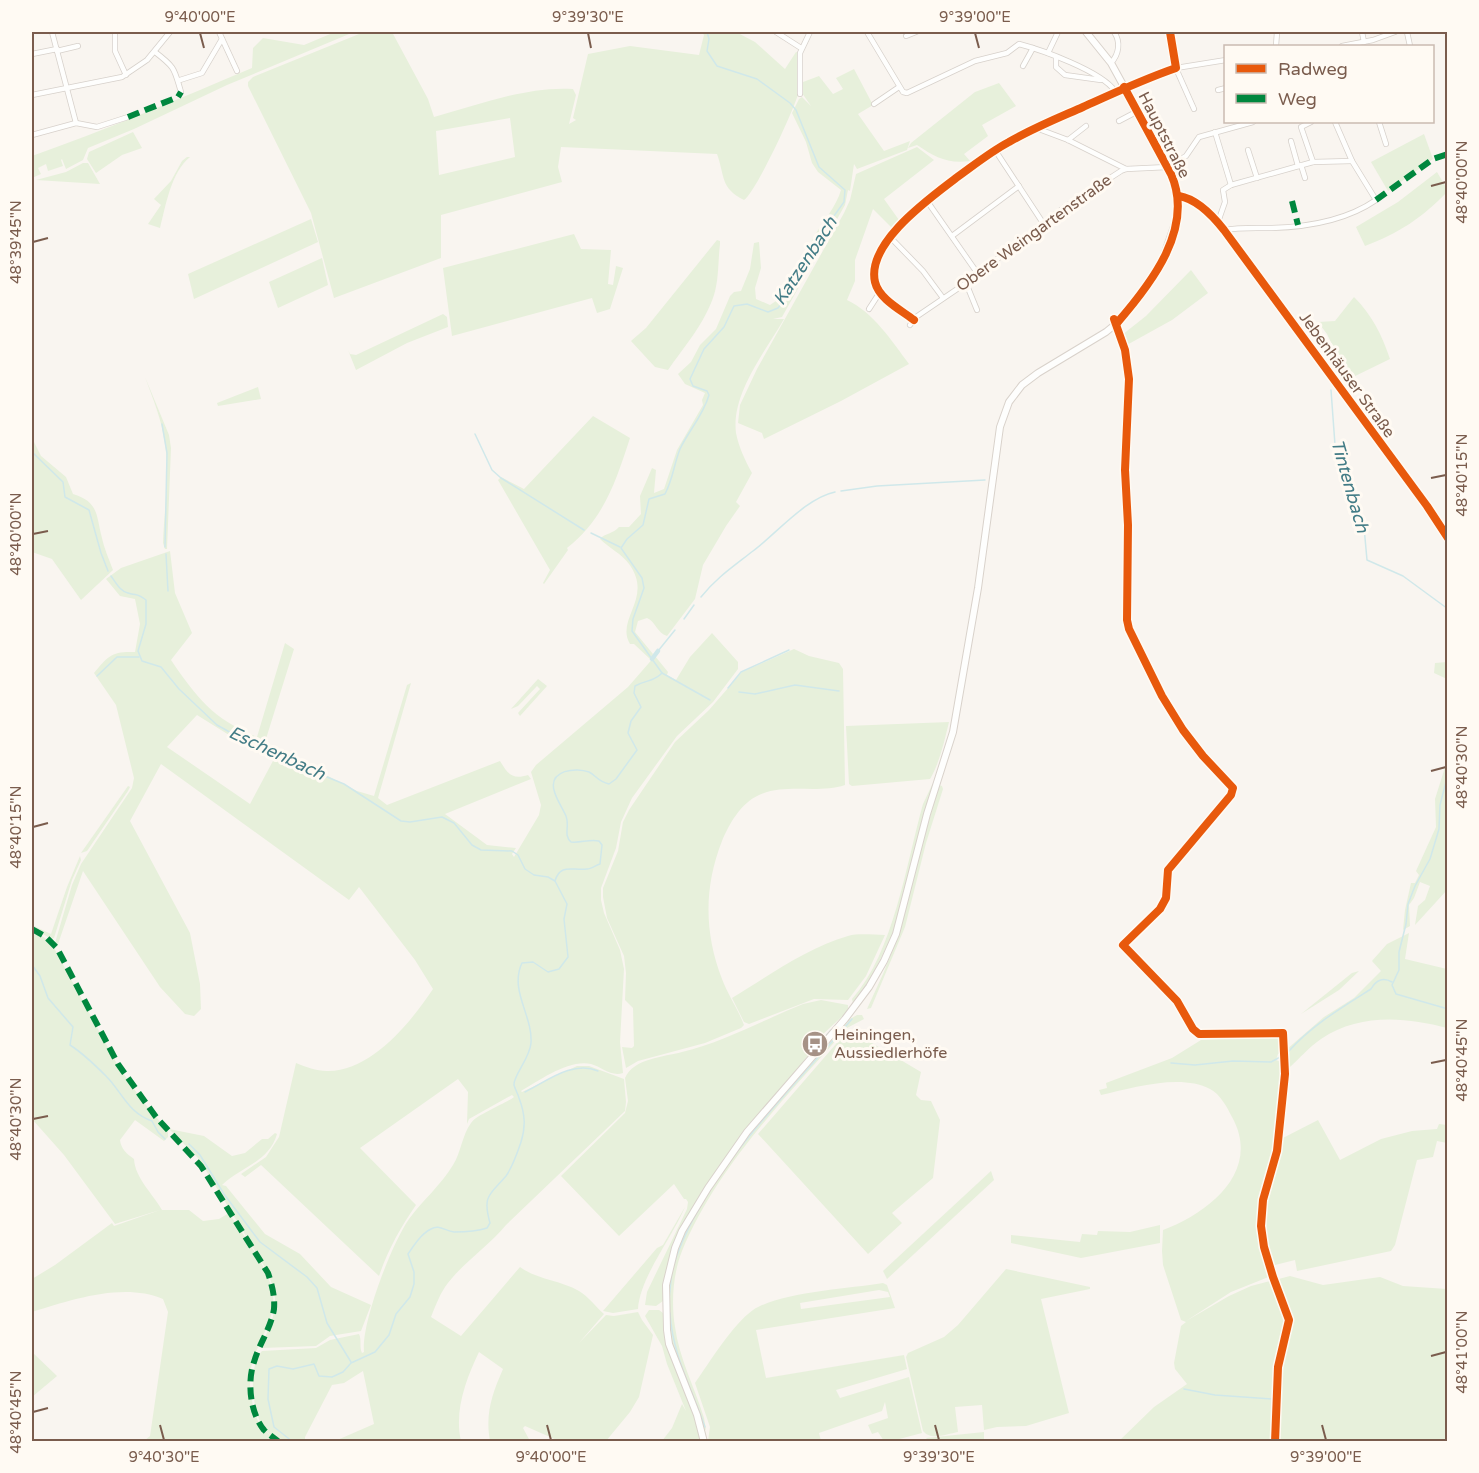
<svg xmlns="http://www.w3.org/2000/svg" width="1479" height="1473" viewBox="0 0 1479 1473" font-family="'Varela Round',sans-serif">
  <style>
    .green { fill: #e7f0db; fill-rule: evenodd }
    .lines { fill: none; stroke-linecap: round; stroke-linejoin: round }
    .stream { stroke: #d0e8ea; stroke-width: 1.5 }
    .canal { stroke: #d0e8ea; stroke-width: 4.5 }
    .street-casing { stroke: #d7d1cb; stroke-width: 6 }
    .secondary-casing { stroke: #d9d2cb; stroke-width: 8 }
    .street { stroke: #fefefd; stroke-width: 4.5 }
    .secondary { stroke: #fefefd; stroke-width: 6 }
    .quiet { stroke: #00873e; stroke-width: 6; stroke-dasharray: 12 6; stroke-linecap: butt }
    .cycleway-casing { stroke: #fffaf3; stroke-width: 11 }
    .cycleway { stroke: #e8590c; stroke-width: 8 }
    .ticks { fill: none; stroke: #7a5c4d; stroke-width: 2 }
    .labels { text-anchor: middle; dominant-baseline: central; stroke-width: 6; stroke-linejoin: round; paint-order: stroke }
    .street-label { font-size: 16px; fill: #7a5c4d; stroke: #fffaf3 }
    .poi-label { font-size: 16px; fill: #7a5c4d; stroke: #fffaf3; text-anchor: start }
    .water-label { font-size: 18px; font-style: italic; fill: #437c86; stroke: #fffaf3 }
    .neatline { fill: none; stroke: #7a5c4d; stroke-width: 2 }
    .ticks-label { font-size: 15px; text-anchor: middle; fill: #7a5c4d }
  </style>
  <rect width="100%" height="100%" fill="#f9f5f0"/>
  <g class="green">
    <path d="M335 32H354L227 85 134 129 88 148 83 160 66 169 62 159 61 160 63 166 48 171 46 164 38 168 41 174 32 178V156C105 130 179 99 252 68L253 48 263 38 304 45Z"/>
    <path d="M364 32H392L428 99 434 117C479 105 526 86 573 89L576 95 569 124 576 120 573 118 588 54 630 46 699 55 704 35 702 32H736L755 42 785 69 796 52 800 53C800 65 800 79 799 91 796 106 755 194 744 200 720 188 725 176 717 154L561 147 558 167 562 182 441 215V258L334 298 311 213 248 86V82L253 77ZM510 118 515 157 439 175 436 131Z"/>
    <path d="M854 69 873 105 858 114 884 151 910 141 907 150 857 169 854 164 850 191 848 190 845 205 782 317 773 319H784C765 352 731 394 736 433 739 448 745 460 752 473L736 502 740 506 726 526 703 565 695 599 667 636C657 633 656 622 647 618L638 621 635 632 653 654 650 659 634 644H630C615 619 654 598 629 564 622 554 609 548 600 539 605 533 613 534 619 527H629L641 514 640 496 652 468 656 470 654 493 664 489 677 450 703 405 702 400 705 393 685 384 678 374 691 362 700 345 716 329 730 296 734 292 741 291 750 269 754 243 759 242 761 268 755 288 756 299 770 305C796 290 801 258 815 235 824 220 836 207 841 190L818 172 812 163 806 142 792 113 799 99 802 97 811 106 802 93 803 82 819 76 833 94 843 89 836 78Z"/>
    <path d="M999 83 1016 106 982 125 988 136 964 154 970 161C947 164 935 157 917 145L908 148 911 143 975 92Z"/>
    <path d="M133 132 142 148 122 155 96 173 87 159 89 152Z"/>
    <path d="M1424 134 1433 159 1388 191 1371 162Z"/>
    <path d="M917 147 934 160 884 199 899 220 893 229 873 209 855 260V281L847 300C873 312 892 341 909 364L841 401 764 439 762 433 738 423 740 405 757 369 844 213 850 200 856 174Z"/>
    <path d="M187 157H190C171 172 166 205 160 228L148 224 161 205 154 199 171 181 182 161Z"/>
    <path d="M83 163H88L100 184 36 180 66 172Z"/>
    <path d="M1437 172 1447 189V192C1422 218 1399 233 1365 246L1356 227 1398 202Z"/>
    <path d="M311 219 318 242 194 299 188 274Z"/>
    <path d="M574 234 581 249 611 250 608 284 613 285 616 266 623 268 610 309 597 313 592 298 452 336 443 268Z"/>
    <path d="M717 240 720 241V244C718 260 719 279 714 295 705 323 684 347 668 370L655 367 631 341 646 328Z"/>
    <path d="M322 258 328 285 278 308 269 282Z"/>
    <path d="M1191 270 1208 293 1172 320 1125 346 1122 335 1146 316Z"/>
    <path d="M1354 297C1372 315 1382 335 1390 359L1349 379 1327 334 1318 322 1335 321Z"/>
    <path d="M443 314 447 317 448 327 407 343 356 370 348 350 350 354 356 355Z"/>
    <path d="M145 377 169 435 171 448 167 549H165L163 543C164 511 170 476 165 444 162 420 153 399 145 377Z"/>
    <path d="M258 387 261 399 218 406 217 403Z"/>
    <path d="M593 416 630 438C616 481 604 519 567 548L568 550 544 584 543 583 550 570 498 480 501 477 524 489Z"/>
    <path d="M32 438 41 456 66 477 73 494C99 502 96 515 102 538 104 548 109 559 113 570L81 600 52 559 32 552Z"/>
    <path d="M170 551 175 593 192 633 171 660C197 698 213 719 257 737L285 643 294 649 265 742 293 758 357 791 374 796 407 685 411 683 378 798 387 805 500 761C508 774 512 780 528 775L531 779 445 814 487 845 516 848 512 854 514 857 539 815 541 805 531 772 536 765 628 687 655 656 668 672 667 675 676 680 690 657 712 633 738 662V669L713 702 677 736 632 798 621 822 616 848 601 888V900L604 913 620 950 624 969 620 1042 623 1073C611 1077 602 1067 591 1064 569 1059 540 1080 521 1091L522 1092 577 1066H589L624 1079 626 1102 625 1111 506 1225C488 1247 462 1263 445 1287 439 1296 435 1307 431 1317L461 1336 520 1267C538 1280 560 1280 579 1291 588 1296 596 1307 604 1314L579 1343 606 1315 614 1316 638 1312 642 1320 653 1335 639 1397 630 1412 606 1441H559L525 1426 523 1428 530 1441H490C485 1414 492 1394 503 1369L479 1352C466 1379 454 1411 461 1441H335L374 1424 363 1371 344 1383 332 1385 305 1437V1441C297 1442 285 1444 278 1440 274 1438 269 1434 266 1431 252 1416 247 1366 262 1351L316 1348 330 1340 359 1334C362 1340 359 1347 362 1353L364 1352C361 1323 392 1243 409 1219 423 1200 441 1185 453 1165 461 1153 462 1135 471 1123 478 1114 503 1105 514 1097L512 1095 469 1119 467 1124 468 1092 458 1079 360 1148 416 1205C400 1228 388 1250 379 1276L261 1165 245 1177 241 1174 266 1157 279 1137 296 1063C306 1067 316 1071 327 1071 371 1072 411 1022 433 989L415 960 359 887 349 900 161 764 130 821 190 933 200 984 201 1009 194 1016 185 1014 160 987 83 871 57 947 55 943 72 885 81 864 132 788 134 778 116 705 94 673C108 656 112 651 135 652L140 624 135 599 120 596 106 579 121 568ZM197 715 245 745 263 750 274 759 250 804 167 747Z"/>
    <path d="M794 649 809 656 839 663 843 669 845 785C819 794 785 783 759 795 741 803 729 824 722 841 704 887 704 932 722 979 728 995 738 1009 744 1025L741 1028 705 1043 638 1061 626 1068 622 1047 632 1048 634 1046 633 1008 625 1000 626 973 624 956 607 918 603 897V888L618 851 623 822 629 810 675 742 709 710 742 672Z"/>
    <path d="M1447 662V679L1434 673 1435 663Z"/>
    <path d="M538 679 547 686 520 716 518 713 540 689 537 686 518 706 511 709Z"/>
    <path d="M949 722C944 742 940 762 930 779L852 786 849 784 846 726Z"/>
    <path d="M1447 761V890L1415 925 1418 906 1425 900 1430 886 1420 882 1414 898 1409 905 1410 926 1403 930 1405 910 1411 883H1415L1419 875 1416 871 1436 827 1435 799Z"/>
    <path d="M934 784 892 936 870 980 853 1003 852 999C894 952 906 864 923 804L932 785Z"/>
    <path d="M939 785 942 786 943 789 926 843 905 927 871 1008 867 1009 883 974 893 949Z"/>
    <path d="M128 786 130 787 128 791 87 851 81 853Z"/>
    <path d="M80 856 81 860 72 880 54 938 51 939 32 927V925L51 934 67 887Z"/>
    <path d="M32 931 45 938 53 946 117 1064 141 1099 168 1131V1137L164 1141 135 1120 120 1140C121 1149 127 1154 134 1159 135 1178 153 1194 162 1210H189L203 1221 219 1219 229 1213C243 1235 269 1268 273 1294 276 1321 256 1343 251 1368 249 1379 250 1389 252 1400 254 1419 262 1430 278 1441H144L150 1436 168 1312 163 1299C123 1282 71 1300 32 1312V1279L55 1265 112 1223 114 1226 160 1210 115 1224 64 1155 32 1119Z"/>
    <path d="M1409 933 1405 959 1447 969V1028C1406 1017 1359 1013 1321 1039 1309 1047 1300 1058 1290 1067H1287L1286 1050 1324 1017 1354 998 1381 971 1372 961 1387 944Z"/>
    <path d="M885 935 866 976 848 1000 814 999 749 1024 744 1022 732 998C767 977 808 947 848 936 859 933 873 935 885 935Z"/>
    <path d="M1359 971 1339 990 1301 1014 1352 973Z"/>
    <path d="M821 1000 848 1005V1011L821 1036 795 1074 744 1133 674 1245 666 1274 663 1301 656 1306 645 1305 647 1292 687 1209 688 1202 686 1199H684L674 1184 619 1236 561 1176 625 1113 628 1101 625 1078C634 1058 664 1057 682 1052 724 1042 763 1020 803 1004Z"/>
    <path d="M857 1015H862L864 1019 847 1028C787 1096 717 1166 682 1251 673 1274 671 1302 675 1327 679 1358 695 1388 704 1418L706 1430 704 1429C694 1395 672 1362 669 1326 666 1300 669 1273 677 1249 687 1223 703 1200 718 1177 758 1121 805 1071 850 1019Z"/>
    <path d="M850 1030 921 1072 916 1095 921 1100 931 1101 940 1120 933 1178 892 1213 902 1223 868 1254 758 1134 842 1037Z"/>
    <path d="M1236 1034H1281L1283 1053 1278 1054 1276 1060 1281 1062V1070L1284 1071C1280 1103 1278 1136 1272 1168 1269 1186 1259 1202 1259 1222 1259 1240 1266 1258 1271 1276L1231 1292 1186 1321 1229 1296 1251 1286 1290 1276 1323 1285 1380 1277 1403 1286 1447 1289V1441H1119L1154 1407 1187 1384 1175 1369 1174 1363 1181 1326 1186 1322 1181 1320 1163 1265 1162 1251 1163 1230C1209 1213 1262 1171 1232 1117 1227 1107 1220 1094 1210 1089 1181 1073 1131 1088 1101 1095L1099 1090 1107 1088 1106 1083 1172 1058 1201 1040 1236 1038Z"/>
    <path d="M1318 1120 1340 1160 1381 1139 1412 1131 1437 1129 1439 1124 1447 1125V1143L1437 1141 1433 1157 1417 1160 1395 1245 1391 1251 1297 1271 1295 1260 1271 1266 1264 1243 1261 1225 1263 1203 1274 1170 1279 1140Z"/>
    <path d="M169 1129 204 1136 232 1156 245 1153 262 1139H268L275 1133 277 1134C269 1162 241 1167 222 1185L226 1186 265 1234 300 1254 331 1287 371 1305 361 1331 330 1336 316 1346 262 1348C263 1341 267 1333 270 1325 279 1303 275 1290 266 1269L199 1159Z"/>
    <path d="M991 1171 994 1180 887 1279 883 1271Z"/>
    <path d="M685 1207C672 1238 640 1277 638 1309L613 1313 603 1311 657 1248 663 1245Z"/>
    <path d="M1160 1225V1243L1081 1258 1011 1243V1235L1080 1242 1082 1234 1097 1235 1098 1231 1130 1232Z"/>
    <path d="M1006 1269 1090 1287V1289L1041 1299 1069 1413 1026 1426 997 1427 984 1430 982 1405 955 1407 958 1432C947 1434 931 1441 923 1431L906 1357 908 1353 944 1337 958 1325Z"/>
    <path d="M883 1283 887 1285 895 1308 756 1330 766 1378 904 1355 907 1369 836 1390 840 1398 909 1377 922 1433 888 1442 884 1441 878 1432 872 1434 868 1425 888 1418 885 1402 882 1411 819 1433 821 1441H708L710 1427 695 1383C709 1363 733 1324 753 1310 781 1292 846 1289 883 1283ZM879 1290 888 1292 890 1297 801 1309 800 1303Z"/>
    <path d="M649 1310H659L663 1313 665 1333 699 1427 702 1441H662L672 1428 682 1404 686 1411 667 1364 662 1346 645 1316Z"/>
    <path d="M32 1352 57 1376 32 1397Z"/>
    <path d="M984 1432V1441H929L926 1438Z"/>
  </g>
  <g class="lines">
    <g class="stream">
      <path d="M1331 390 1335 445 1364 527 1367 560 1403 576 1448 609"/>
      <path d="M162 424 167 453 165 547"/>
      <path d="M475 434 492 470 501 478 584 530"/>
      <path d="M32 452 63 482 65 497 89 510 101 553 108 571"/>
      <path d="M841 491 877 486 985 480"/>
      <path d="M591 533 620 547"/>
      <path d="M166 554 168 591"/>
      <path d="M111 576C116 583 120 591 128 593 138 596 137 593 146 600V624L138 651 142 661 161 667 179 689 217 725 244 740 266 746 293 763 344 784 401 821 410 822 442 817 454 823 472 845 481 850 512 851 518 855 525 869 534 875 548 877 555 881 567 904 564 919 568 957 559 969 548 972 533 962 522 963C509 990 533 1016 531 1043 530 1058 513 1076 514 1085 515 1089 518 1094 519 1098 525 1114 526 1126 521 1142 517 1154 513 1166 506 1176 490 1195 482 1195 490 1223L487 1228C478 1231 464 1232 454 1232 445 1231 439 1224 431 1229 421 1234 414 1245 408 1254L414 1272V1284L410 1297 396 1314 389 1335 375 1352 351 1363 343 1372 332 1377 319 1376 314 1364 293 1369 277 1366 269 1369 268 1399 274 1427 293 1442"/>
      <path d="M701 597C716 578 734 566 753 551 777 533 806 498 835 492"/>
      <path d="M684 619 694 605"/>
      <path d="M658 651 675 630"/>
      <path d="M662 673 710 700"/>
      <path d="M97 676 117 657H139"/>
      <path d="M728 688 741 672 789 650"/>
      <path d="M739 692 755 694 795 685 839 691"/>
      <path d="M1448 774 1440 805 1439 829 1430 859 1415 886 1408 904 1406 924 1399 952V970L1392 985 1396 994 1448 1009"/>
      <path d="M555 881C560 863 573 871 587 869 591 869 596 865 600 864L602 845 599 841C589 839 581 843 571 842 563 835 570 826 566 816 562 807 556 799 554 790 549 770 576 767 589 772 597 776 597 781 609 784L616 779 637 750 628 733 631 721 641 707 634 693 635 686C645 680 654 682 662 673L632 631 633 619 644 588 642 578 621 548 627 539 643 525 649 499 665 494C673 479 674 464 680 449 689 430 703 416 709 395L707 391 693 386 690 379 704 349 724 327 734 306 747 304 768 312 778 308 794 286 810 259 821 234 844 202 845 190 819 167 796 110 790 103 757 79 717 66 707 51 709 39 707 32"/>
      <path d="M32 965 40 976 48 998 73 1027 70 1045C84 1054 94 1064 106 1076 122 1092 128 1113 152 1121L158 1132 165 1139"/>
      <path d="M824 1038 831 1030"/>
      <path d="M1288 1052C1312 1025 1341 1008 1371 989 1376 980 1383 977 1392 982"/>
      <path d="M1171 1063 1195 1065 1233 1061 1271 1062 1282 1056V1072L1273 1156"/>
      <path d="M525 1092C547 1081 573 1060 598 1071"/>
      <path d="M189 1144 200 1155 224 1194 260 1242 307 1277 317 1288 327 1323 351 1362"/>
      <path d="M673 1267C701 1175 791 1090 852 1019"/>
      <path d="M669 1299 672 1271"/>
      <path d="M670 1313C672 1353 692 1390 705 1427"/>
      <path d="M1184 1389 1215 1395 1272 1399"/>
    </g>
    <path class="canal" d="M652 659 658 651"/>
    <defs>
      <g id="street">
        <path d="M52 32 76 123"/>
        <path d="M115 32V51L126 75"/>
        <path d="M219 32 237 71"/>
        <path d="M776 32 801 48"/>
        <path d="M867 32 903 92 907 93 975 61 1007 53 1019 44C1042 50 1101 71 1115 91"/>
        <path d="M1170 32 1178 73 1194 109"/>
        <path d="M1362 32 1364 42"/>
        <path d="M1407 32 1410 46"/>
        <path d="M906 36 916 32"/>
        <path d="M1276 46 1277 32"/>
        <path d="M1342 46 1373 40 1395 32"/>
        <path d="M57 51 78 46"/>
        <path d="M155 52C176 68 174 69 181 92"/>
        <path d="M1048 53 1058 32"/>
        <path d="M32 54 57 49"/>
        <path d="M1056 58V67L1065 75 1101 80"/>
        <path d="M1111 63C1119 54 1121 42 1114 32"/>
        <path d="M1023 66 1033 48"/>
        <path d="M180 80 202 73 222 39"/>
        <path d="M1218 90 1226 88"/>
        <path d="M800 94V53L810 32"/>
        <path d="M32 95 122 77 147 60 170 32"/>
        <path d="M874 104 899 87"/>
        <path d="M1119 121 1138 111"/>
        <path d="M1311 122 1301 127 1313 162"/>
        <path d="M1379 122 1386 144"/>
        <path d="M1036 128 1068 140 1126 169"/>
        <path d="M1215 132 1231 185"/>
        <path d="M32 135 76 123 97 127 128 117"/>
        <path d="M1068 140 1086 126"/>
        <path d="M1291 141 1298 166"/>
        <path d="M995 150 1043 223"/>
        <path d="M1248 150 1257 178"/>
        <path d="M1301 165 1305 178"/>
        <path d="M927 201 978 274"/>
        <path d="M1218 222 1225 202 1223 190 1231 185 1313 162 1352 161"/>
        <path d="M1224 230C1240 227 1256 228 1272 228 1307 227 1347 220 1376 200L1352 161 1335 122"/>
        <path d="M952 236 1019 186"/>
        <path d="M890 237 923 271 943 298"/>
        <path d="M966 283 977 310"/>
        <path d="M869 309 880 292"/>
        <path d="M914 320C903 312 889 304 881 293 860 266 898 225 917 209L995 150 1036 128 1115 91 1154 76 1176 68 1226 60"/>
        <path d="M910 325 916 317 966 283 1065 207 1121 171 1126 169 1168 167 1186 156 1199 137 1253 122"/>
      </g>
      <g id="secondary">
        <path d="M1179 196C1197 199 1213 216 1224 230L1427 506 1448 538"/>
        <path d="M704 1442 697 1415 669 1344 667 1330 666 1285 675 1248 682 1231 708 1188 747 1132 845 1019 869 987 884 961 896 934 927 814 953 732 978 588 1000 427 1009 402 1022 385 1038 373 1106 332 1117 323 1142 294 1161 264 1178 215 1179 196 1168 167 1111 63 1086 32"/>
      </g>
    </defs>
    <use href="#street" class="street-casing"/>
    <use href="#secondary" class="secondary-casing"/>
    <use href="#street" class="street"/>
    <use href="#secondary" class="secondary"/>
    <g class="quiet">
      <path d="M128 117 178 97 181 92"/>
      <path d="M1376 200 1433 159 1448 154"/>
      <path d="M1292 201 1298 225"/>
      <path d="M32 929 46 937 57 948 118 1064 156 1117 201 1166 268 1273C272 1285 275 1296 274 1309 271 1328 259 1344 254 1362 247 1382 250 1413 264 1430 268 1434 274 1438 279 1442"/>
    </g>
    <defs>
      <g id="cycleway">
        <path d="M1179 196C1197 199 1213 216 1224 230L1427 506 1448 538"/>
        <path d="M1114 319 1125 350 1129 379 1125 470 1128 525 1127 620 1129 629 1162 696 1183 730 1203 756 1233 788 1231 795 1168 870 1166 898 1160 909 1123 945 1177 1001 1193 1029 1199 1034 1283 1033 1285 1074 1277 1151 1263 1200 1261 1226 1264 1247 1273 1277 1289 1320 1278 1367 1275 1442"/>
        <path d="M914 320C901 310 879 299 875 282 866 243 930 198 956 178 973 166 990 152 1009 142 1033 128 1058 118 1083 107 1114 93 1144 79 1176 68L1170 32"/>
        <path d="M1117 323C1151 284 1195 228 1171 174L1124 87"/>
      </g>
    </defs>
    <use href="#cycleway" class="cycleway-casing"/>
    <use href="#cycleway" class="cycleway"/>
  </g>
  <path class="ticks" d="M200 33 204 48M588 33 591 48M975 33 979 48M1431 186 1446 182M33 242 48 238M1431 478 1446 475M33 534 48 531M1431 771 1446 767M33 827 48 823M1431 1063 1446 1060M33 1119 48 1116M1431 1356 1446 1352M33 1412 48 1408M160 1425 164 1440M547 1425 551 1440M935 1425 939 1440M1322 1425 1326 1440"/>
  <defs>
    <symbol id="bus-disc" viewBox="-11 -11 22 22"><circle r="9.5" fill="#a69286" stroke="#fffaf3"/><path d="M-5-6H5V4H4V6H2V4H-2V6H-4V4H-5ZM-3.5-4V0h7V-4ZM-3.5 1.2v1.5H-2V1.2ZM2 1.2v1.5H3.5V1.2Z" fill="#fff"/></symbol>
  </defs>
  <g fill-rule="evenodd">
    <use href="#bus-disc" x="800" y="1029" width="30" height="30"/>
  </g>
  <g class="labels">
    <g class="street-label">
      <text transform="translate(1164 135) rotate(63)">Hauptstraße</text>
      <text transform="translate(1034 233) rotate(-36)">Obere Weingartenstraße</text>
      <text transform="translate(1347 375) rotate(54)">Jebenhäuser Straße</text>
    </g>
    <g class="poi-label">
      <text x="834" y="1035">Heiningen,<tspan x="834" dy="18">Aussiedlerhöfe</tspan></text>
    </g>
    <g class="water-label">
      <text transform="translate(805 261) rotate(-57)">Katzenbach</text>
      <text transform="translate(1350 486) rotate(74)">Tintenbach</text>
      <text transform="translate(277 753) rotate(25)">Eschenbach</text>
    </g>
  </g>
  <rect width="1479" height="1473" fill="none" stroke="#fffaf3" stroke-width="66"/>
  <rect x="1224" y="45" width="210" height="78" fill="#fffaf3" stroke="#cabbb1" stroke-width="1.5"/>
  <rect x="1236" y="64" width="30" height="9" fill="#e8590c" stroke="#cabbb1" stroke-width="1.5"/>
  <text x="1278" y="75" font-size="18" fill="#7a5c4d">Radweg</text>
  <rect x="1236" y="94" width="30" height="9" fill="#00873e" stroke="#cabbb1" stroke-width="1.5"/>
  <text x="1278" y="105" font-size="18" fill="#7a5c4d">Weg</text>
  <rect x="33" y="33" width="1413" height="1407" class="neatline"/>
  <g class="ticks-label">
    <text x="200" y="22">9°40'00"E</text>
    <text x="588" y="22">9°39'30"E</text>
    <text x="975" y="22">9°39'00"E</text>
    <text transform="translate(1462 182) rotate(-90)" y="5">48°40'00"N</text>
    <text transform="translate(16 242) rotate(-90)" y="5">48°39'45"N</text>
    <text transform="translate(1462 475) rotate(-90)" y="5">48°40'15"N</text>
    <text transform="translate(16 534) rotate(-90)" y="5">48°40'00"N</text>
    <text transform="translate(1462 767) rotate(-90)" y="5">48°40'30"N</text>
    <text transform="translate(16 827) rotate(-90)" y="5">48°40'15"N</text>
    <text transform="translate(1462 1060) rotate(-90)" y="5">48°40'45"N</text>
    <text transform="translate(16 1119) rotate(-90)" y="5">48°40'30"N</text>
    <text transform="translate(1462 1352) rotate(-90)" y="5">48°41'00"N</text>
    <text transform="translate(16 1412) rotate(-90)" y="5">48°40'45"N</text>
    <text x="164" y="1462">9°40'30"E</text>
    <text x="551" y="1462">9°40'00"E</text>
    <text x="939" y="1462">9°39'30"E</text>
    <text x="1326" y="1462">9°39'00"E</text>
  </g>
</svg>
